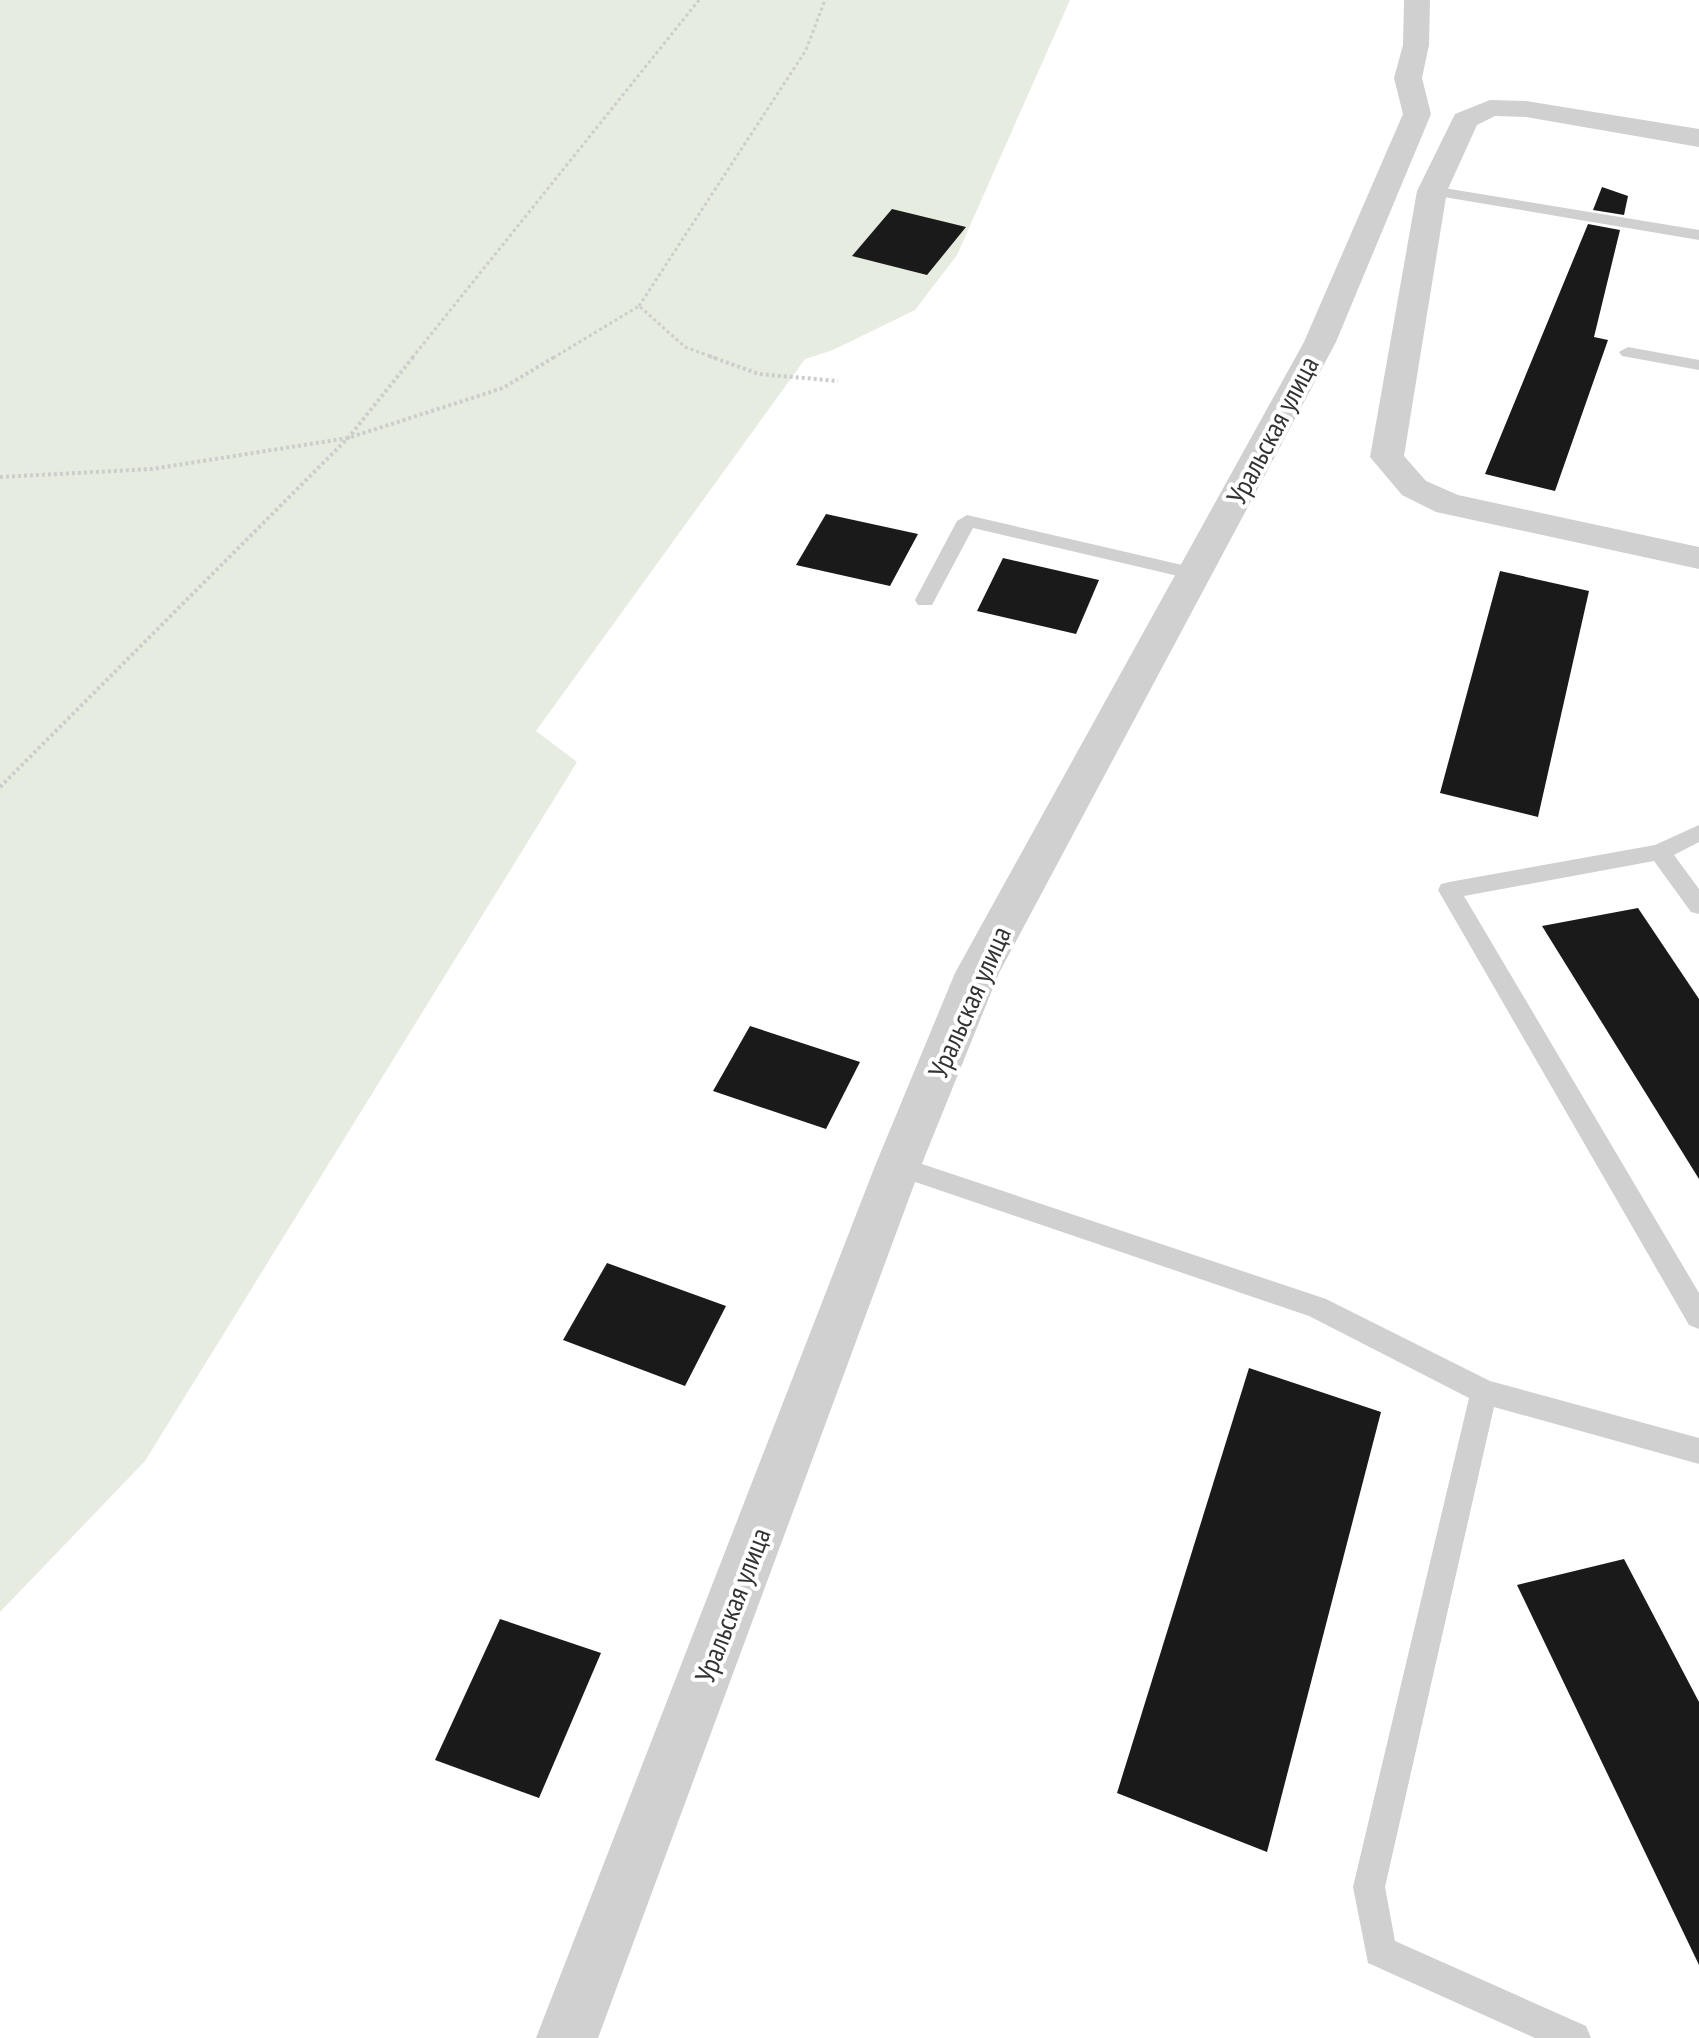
<svg xmlns="http://www.w3.org/2000/svg" width="1699" height="2038" viewBox="0 0 1699 2038" font-family="'PT Sans Narrow',sans-serif">
  <style>
    .green { fill: #e6ecdf }
    .building { fill: #1a1a1a }
    .lines { fill: none; stroke-linecap: round; stroke-linejoin: round }
    .path-far1 { stroke: #cdcdcd; stroke-width: 3; stroke-dasharray: 3 3; stroke-linecap: butt }
    .path { stroke: #cdcdcd; stroke-width: 4; stroke-dasharray: 3 3; stroke-linecap: butt }
    .service { fill: #d0d0d0; fill-rule: evenodd }
    .minor { fill: #d0d0d0; fill-rule: evenodd }
    .labels { text-anchor: middle; dominant-baseline: central; stroke-width: 8; stroke-linejoin: round; paint-order: stroke }
    .street-label { font-size: 28px; fill: #333; stroke: #fff }
  </style>
  <rect width="100%" height="100%" fill="#fff"/>
  <path class="green" d="M0 0H1070L957 255 915 310 833 350 805 359 536 731 577 762 145 1461 0 1612Z"/>
  <g class="building">
    <path d="M1602 187 1628 196 1624 215 1593 210Z"/>
    <path d="M892 209 966 227 927 275 852 256Z"/>
    <path d="M1588 224 1620 230 1594 337 1608 340 1555 491 1485 474Z"/>
    <path d="M826 514 918 534 890 586 796 565Z"/>
    <path d="M1003 558 1099 580 1076 634 977 611Z"/>
    <path d="M1500 571 1589 591 1538 817 1440 793Z"/>
    <path d="M1638 908 1699 999V1179L1542 926Z"/>
    <path d="M750 1026 860 1062 826 1129 713 1091Z"/>
    <path d="M607 1263 726 1306 685 1386 563 1340Z"/>
    <path d="M1249 1368 1381 1412 1267 1852 1117 1793Z"/>
    <path d="M1624 1559 1699 1702V1965L1517 1585Z"/>
    <path d="M500 1619 601 1653 539 1798 435 1760Z"/>
  </g>
  <g class="lines">
    <g class="path-far1">
      <path d="M639 306 806 50 825 0"/>
      <path d="M412 358 699 0"/>
      <path d="M553 358 639 306 685 347 715 358"/>
    </g>
    <g class="path">
      <path d="M709 356 759 374 838 381"/>
      <path d="M0 477 152 469 348 438 503 388 556 356"/>
      <path d="M0 787 348 438 414 356"/>
    </g>
    <g class="service">
      <path d="M1432 186 1699 230V240L1426 194 1424 191Z"/>
      <path d="M1628 347 1699 360V370L1622 356 1619 352Z"/>
      <path d="M967 515 1195 568 1205 574 1195 580 973 528 932 605H918L915 600 957 521Z"/>
      <path d="M1699 825V842L1674 855 1699 889V914L1691 912 1654 861 1464 896 1699 1293V1329L1689 1325 1438 890 1441 884 1449 882 1655 845Z"/>
      <path d="M898 1156 1326 1299 1490 1381 1699 1438V1464L1494 1407 1385 1887 1395 1941 1586 2026 1591 2038H1535L1368 1963 1353 1887 1469 1398 1309 1316 889 1173 885 1166 889 1159Z"/>
    </g>
    <g class="minor">
      <path d="M1404 0H1430L1429 45 1422 78 1431 114 1336 342 999 973 921 1166 598 2038H536L875 1166 955 973 1304 342 1403 114 1394 78 1403 45Z"/>
      <path d="M1490 100 1526 101 1699 129V147L1526 117 1495 116 1477 125 1447 191 1404 456 1426 481 1458 495 1699 547V569L1436 512 1402 495 1370 457 1417 191 1455 114Z"/>
    </g>
  </g>
  <g class="labels">
    <g class="street-label">
      <text transform="translate(1272 430) rotate(-62)">Уральская улица</text>
      <text transform="translate(969 1002) rotate(-66)">Уральская улица</text>
      <text transform="translate(732 1605) rotate(-69)">Уральская улица</text>
    </g>
  </g>
</svg>
